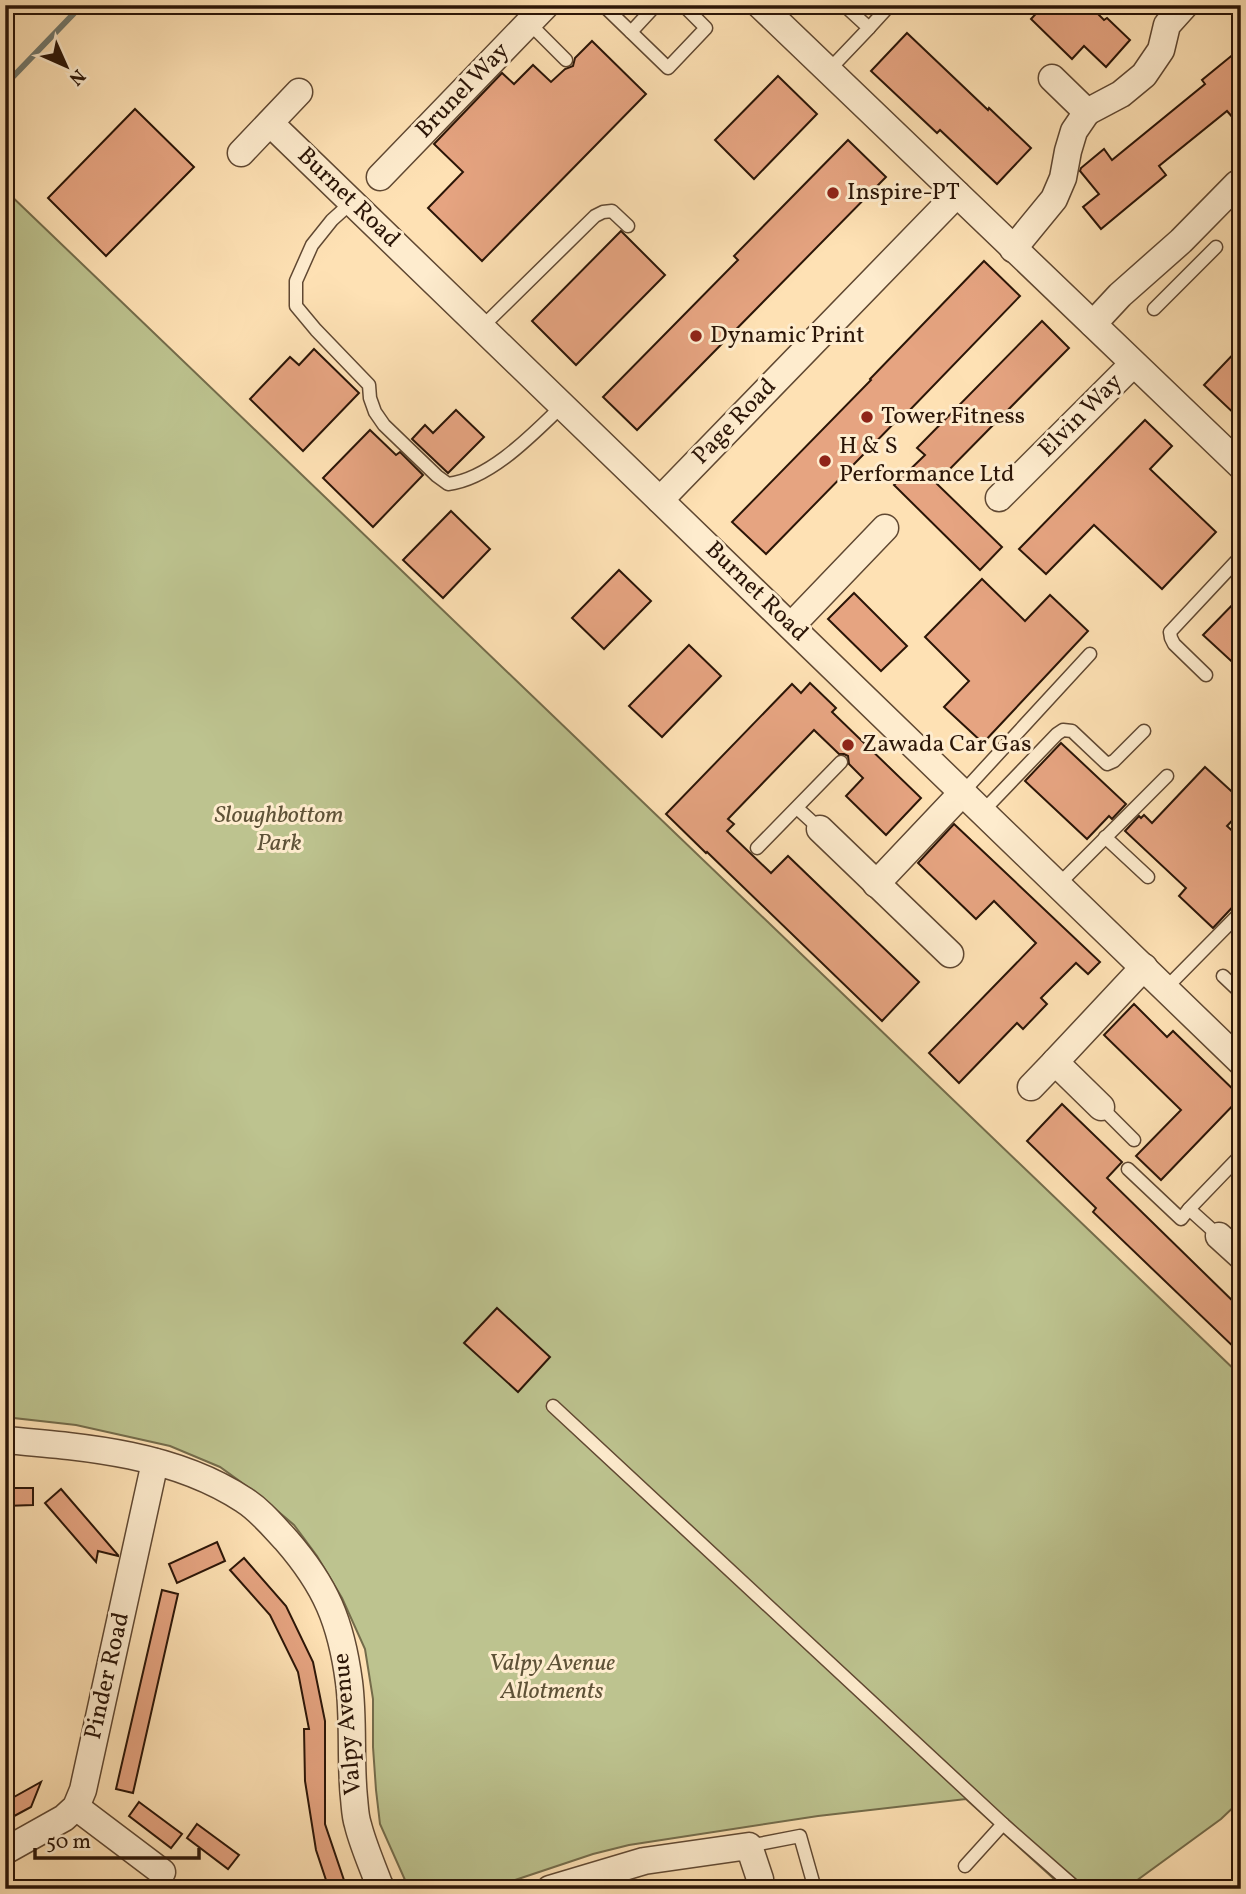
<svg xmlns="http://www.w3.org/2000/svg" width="1246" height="1894" viewBox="0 0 1246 1894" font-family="Vollkorn,serif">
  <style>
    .green { fill: #bdc38f; stroke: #746c4b; stroke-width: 2 }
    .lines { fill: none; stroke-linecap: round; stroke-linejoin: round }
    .stream { stroke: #71796e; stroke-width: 6 }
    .building { fill: #e6a481; stroke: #2b1507; stroke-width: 2 }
    .lane-casing { stroke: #604832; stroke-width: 15 }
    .street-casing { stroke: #604832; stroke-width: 29 }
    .lane { stroke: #feecce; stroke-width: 12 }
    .street { stroke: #feecce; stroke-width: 26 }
    .poi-dot { fill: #8f2418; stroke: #feecce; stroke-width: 2.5 }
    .labels { text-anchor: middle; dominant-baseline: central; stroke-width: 6; stroke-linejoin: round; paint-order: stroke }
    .street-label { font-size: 24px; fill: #2b1507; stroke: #feecce }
    .poi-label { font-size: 24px; fill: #2b1507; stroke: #feecce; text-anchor: start }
    .park-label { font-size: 24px; font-style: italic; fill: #5e5237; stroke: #feecce }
  </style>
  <rect width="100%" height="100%" fill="#fee1b4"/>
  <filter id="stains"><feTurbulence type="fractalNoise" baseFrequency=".00286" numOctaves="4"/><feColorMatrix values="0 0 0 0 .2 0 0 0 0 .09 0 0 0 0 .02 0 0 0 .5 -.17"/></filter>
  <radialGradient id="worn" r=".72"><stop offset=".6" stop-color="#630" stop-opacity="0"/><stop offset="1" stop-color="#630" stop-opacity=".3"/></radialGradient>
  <path class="green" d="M5 190 1241 1376V1800L1221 1819 1125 1889H1097L1094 1885 1089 1889H1065L966 1799 818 1816 629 1845 593 1854 488 1889H409L380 1824 376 1790 373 1747V1699L365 1649 342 1598 317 1556 294 1525 260 1496 220 1467 170 1446 76 1425 5 1417Z"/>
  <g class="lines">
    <path class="stream" d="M5 85 82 5"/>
  </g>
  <g class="building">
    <path d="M1044 5H1089L1104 20 1107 18 1130 40 1106 67 1084 46 1072 59 1031 19Z"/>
    <path d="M907 33 988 110 989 108 1031 148 997 184 940 130 937 133 871 71Z"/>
    <path d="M592 41 646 94 482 261 428 208 463 172 434 144 502 73 514 84 533 65 551 82 565 69 573 66 575 58Z"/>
    <path d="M1241 48V127L1227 111 1159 166 1166 175 1101 229 1083 207 1099 194 1080 171 1081 168 1104 149 1112 160 1205 84 1202 80Z"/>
    <path d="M778 76 817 114 754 179 715 140Z"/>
    <path d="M135 109 194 167 106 256 48 198Z"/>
    <path d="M848 140 886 177 637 430 603 397 738 260 734 256Z"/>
    <path d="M621 231 665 275 576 365 532 321Z"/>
    <path d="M984 261 1020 296 906 414 904 413 766 554 732 522 871 380 870 379Z"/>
    <path d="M1042 321 1069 348 936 483 1002 547 980 570 894 485 925 455 917 448Z"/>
    <path d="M1241 346V420L1204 385Z"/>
    <path d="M314 349 359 393 303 451 250 399 290 357 299 365Z"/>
    <path d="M456 410 484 437 448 473 412 439 425 425 433 433Z"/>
    <path d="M1145 420 1172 446 1150 469 1216 532 1162 589 1094 525 1046 574 1019 549Z"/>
    <path d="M370 430 396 455 400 452 423 475 373 527 323 478Z"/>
    <path d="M451 511 490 549 443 598 403 560Z"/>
    <path d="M619 570 651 601 604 649 572 618Z"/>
    <path d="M982 579 1025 621 1050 595 1088 631 983 743 944 707 969 681 925 637Z"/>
    <path d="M854 593 907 646 881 671 828 619Z"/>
    <path d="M1241 596V670L1203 635Z"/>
    <path d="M689 645 721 676 662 737 629 706Z"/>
    <path d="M810 683 836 708 832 712 921 798 886 835 846 796 863 778 849 764 848 756 844 754H839L814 730 728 819 734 824 727 831 771 873 788 856 919 982 882 1021 707 852 706 853 666 814 792 684 801 693Z"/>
    <path d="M1061 743 1126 804 1112 819 1109 816 1087 839 1025 781Z"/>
    <path d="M1205 767 1241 800V811L1227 826 1241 839V898L1213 928 1179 896 1186 888 1125 831 1139 816 1141 818 1144 815 1152 823Z"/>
    <path d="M954 824 1100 962 1088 974 1076 963 1041 998 1047 1004 1023 1029 1017 1023 959 1083 929 1053 1036 943 994 901 976 919 918 863Z"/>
    <path d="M1134 1004 1167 1037 1173 1031 1241 1097 1161 1180 1136 1156 1181 1110 1104 1035Z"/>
    <path d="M1062 1104 1122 1162 1107 1178 1241 1309V1354L1093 1212 1096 1208 1027 1141Z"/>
    <path d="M497 1308 550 1357 518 1392 464 1343Z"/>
    <path d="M5 1488H33V1505L5 1506Z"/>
    <path d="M61 1489 118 1555V1556L98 1551 96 1562 45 1503Z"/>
    <path d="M217 1542 225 1561 177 1583 169 1564Z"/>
    <path d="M244 1558 286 1606 313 1662 325 1721V1824L347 1889H329L316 1850 305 1781 304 1729H309L298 1672 270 1615 230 1570Z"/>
    <path d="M162 1590 178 1594 133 1793 116 1789Z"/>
    <path d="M41 1782 31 1807 5 1821V1802Z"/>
    <path d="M139 1802 182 1834 171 1848 129 1816Z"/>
    <path d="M197 1824 239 1855 228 1869 187 1838Z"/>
  </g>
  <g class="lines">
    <defs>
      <g id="lane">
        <path d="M603 5 668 68 706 28 683 5"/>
        <path d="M529 23 566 60"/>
        <path d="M869 28 890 5"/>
        <path d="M631 32 656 5"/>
        <path d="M828 71 869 28 844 5"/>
        <path d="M352 202 332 220 312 245 296 281V306L316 330 369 385 370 398 375 412 384 425 437 476 448 484C490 479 532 435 562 406"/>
        <path d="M1154 309 1216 247"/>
        <path d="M481 328 595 216 603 212 612 211 628 226"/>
        <path d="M1206 675 1174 644 1171 638 1170 632 1241 556"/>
        <path d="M963 792 1090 654"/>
        <path d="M797 808 820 829"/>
        <path d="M983 811 1057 734 1063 730 1072 731 1107 764 1114 761 1144 731"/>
        <path d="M1105 837 1148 877"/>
        <path d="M757 848 841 762"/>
        <path d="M1059 884 1167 776"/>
        <path d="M1223 976 1241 993"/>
        <path d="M1166 988 1241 912"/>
        <path d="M1101 1107 1134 1140"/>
        <path d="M1128 1169 1181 1219 1189 1209"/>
        <path d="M1219 1236 1189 1209 1241 1155"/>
        <path d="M553 1406 1003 1824"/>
        <path d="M749 1846 800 1836 815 1889"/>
        <path d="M965 1866 1003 1824 1077 1889"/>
      </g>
      <g id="street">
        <path d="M760 5 1241 466"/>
        <path d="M1087 112 1121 94 1144 75 1161 50 1167 25 1185 5"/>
        <path d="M270 123 1241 1062"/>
        <path d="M241 153 299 92"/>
        <path d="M380 177 546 5"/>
        <path d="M1013 249 1054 199 1063 178 1068 151 1074 131 1087 112 1052 78"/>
        <path d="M1093 324 1120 295 1181 241 1237 184"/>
        <path d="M999 498 1133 364"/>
        <path d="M660 500 957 194"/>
        <path d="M791 626 885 528"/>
        <path d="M820 829 950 954"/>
        <path d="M876 884 963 792"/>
        <path d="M1031 1087 1055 1062"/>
        <path d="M1101 1107 1055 1062 1144 967"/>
        <path d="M1219 1236 1241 1256"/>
        <path d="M5 1440C87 1447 174 1454 244 1500 260 1510 273 1526 286 1540 326 1586 341 1622 349 1682 354 1721 350 1760 354 1798 355 1807 355 1816 358 1825 363 1845 372 1865 379 1884L382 1889"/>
        <path d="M76 1807 162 1872"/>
        <path d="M5 1851 64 1818 76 1807 83 1790 155 1462"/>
        <path d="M550 1889 644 1861 749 1846 760 1879"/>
      </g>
    </defs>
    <use href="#lane" class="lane-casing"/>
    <use href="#street" class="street-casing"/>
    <use href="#lane" class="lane"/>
    <use href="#street" class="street"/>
  </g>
  <g class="poi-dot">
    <circle cx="833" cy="193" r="7"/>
    <circle cx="696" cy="336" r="7"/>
    <circle cx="867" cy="417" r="7"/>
    <circle cx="825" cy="461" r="7"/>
    <circle cx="848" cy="745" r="7"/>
  </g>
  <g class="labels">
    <g class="street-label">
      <text transform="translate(463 91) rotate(-46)">Brunel Way</text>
      <text transform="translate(348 198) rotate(44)">Burnet Road</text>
      <text transform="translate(1081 416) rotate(-45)">Elvin Way</text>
      <text transform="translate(735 422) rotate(-46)">Page Road</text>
      <text transform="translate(756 592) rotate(44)">Burnet Road</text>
      <text transform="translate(108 1676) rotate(-77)">Pinder Road</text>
      <text transform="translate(348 1724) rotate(-95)">Valpy Avenue</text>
    </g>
    <g class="poi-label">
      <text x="847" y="193">Inspire-PT</text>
      <text x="710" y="336">Dynamic Print</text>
      <text x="881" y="417">Tower Fitness</text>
      <text x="839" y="447">H &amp; S<tspan x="839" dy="28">Performance Ltd</tspan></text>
      <text x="862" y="745">Zawada Car Gas</text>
    </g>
    <g class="park-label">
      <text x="279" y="816">Sloughbottom<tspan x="279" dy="28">Park</tspan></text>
      <text x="552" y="1664">Valpy Avenue<tspan x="552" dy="28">Allotments</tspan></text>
    </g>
  </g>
  <rect width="1246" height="1894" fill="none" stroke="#fee1b4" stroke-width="28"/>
  <rect x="7" y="7" width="1232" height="1880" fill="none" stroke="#2b1507" stroke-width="3.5"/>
  <rect x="14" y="14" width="1218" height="1866" fill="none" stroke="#2b1507" stroke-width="2"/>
  <g transform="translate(66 66) rotate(135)" stroke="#feecce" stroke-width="5" paint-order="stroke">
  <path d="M0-5L12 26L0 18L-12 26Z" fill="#2b1507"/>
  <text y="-10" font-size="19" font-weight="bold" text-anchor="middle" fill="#2b1507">N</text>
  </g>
  <path d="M35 1848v10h164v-10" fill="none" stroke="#2b1507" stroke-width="3.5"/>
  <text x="46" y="1848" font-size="21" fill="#2b1507" stroke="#feecce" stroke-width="5" paint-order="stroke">50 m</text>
  <rect width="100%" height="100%" filter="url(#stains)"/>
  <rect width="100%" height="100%" fill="url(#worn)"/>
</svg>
